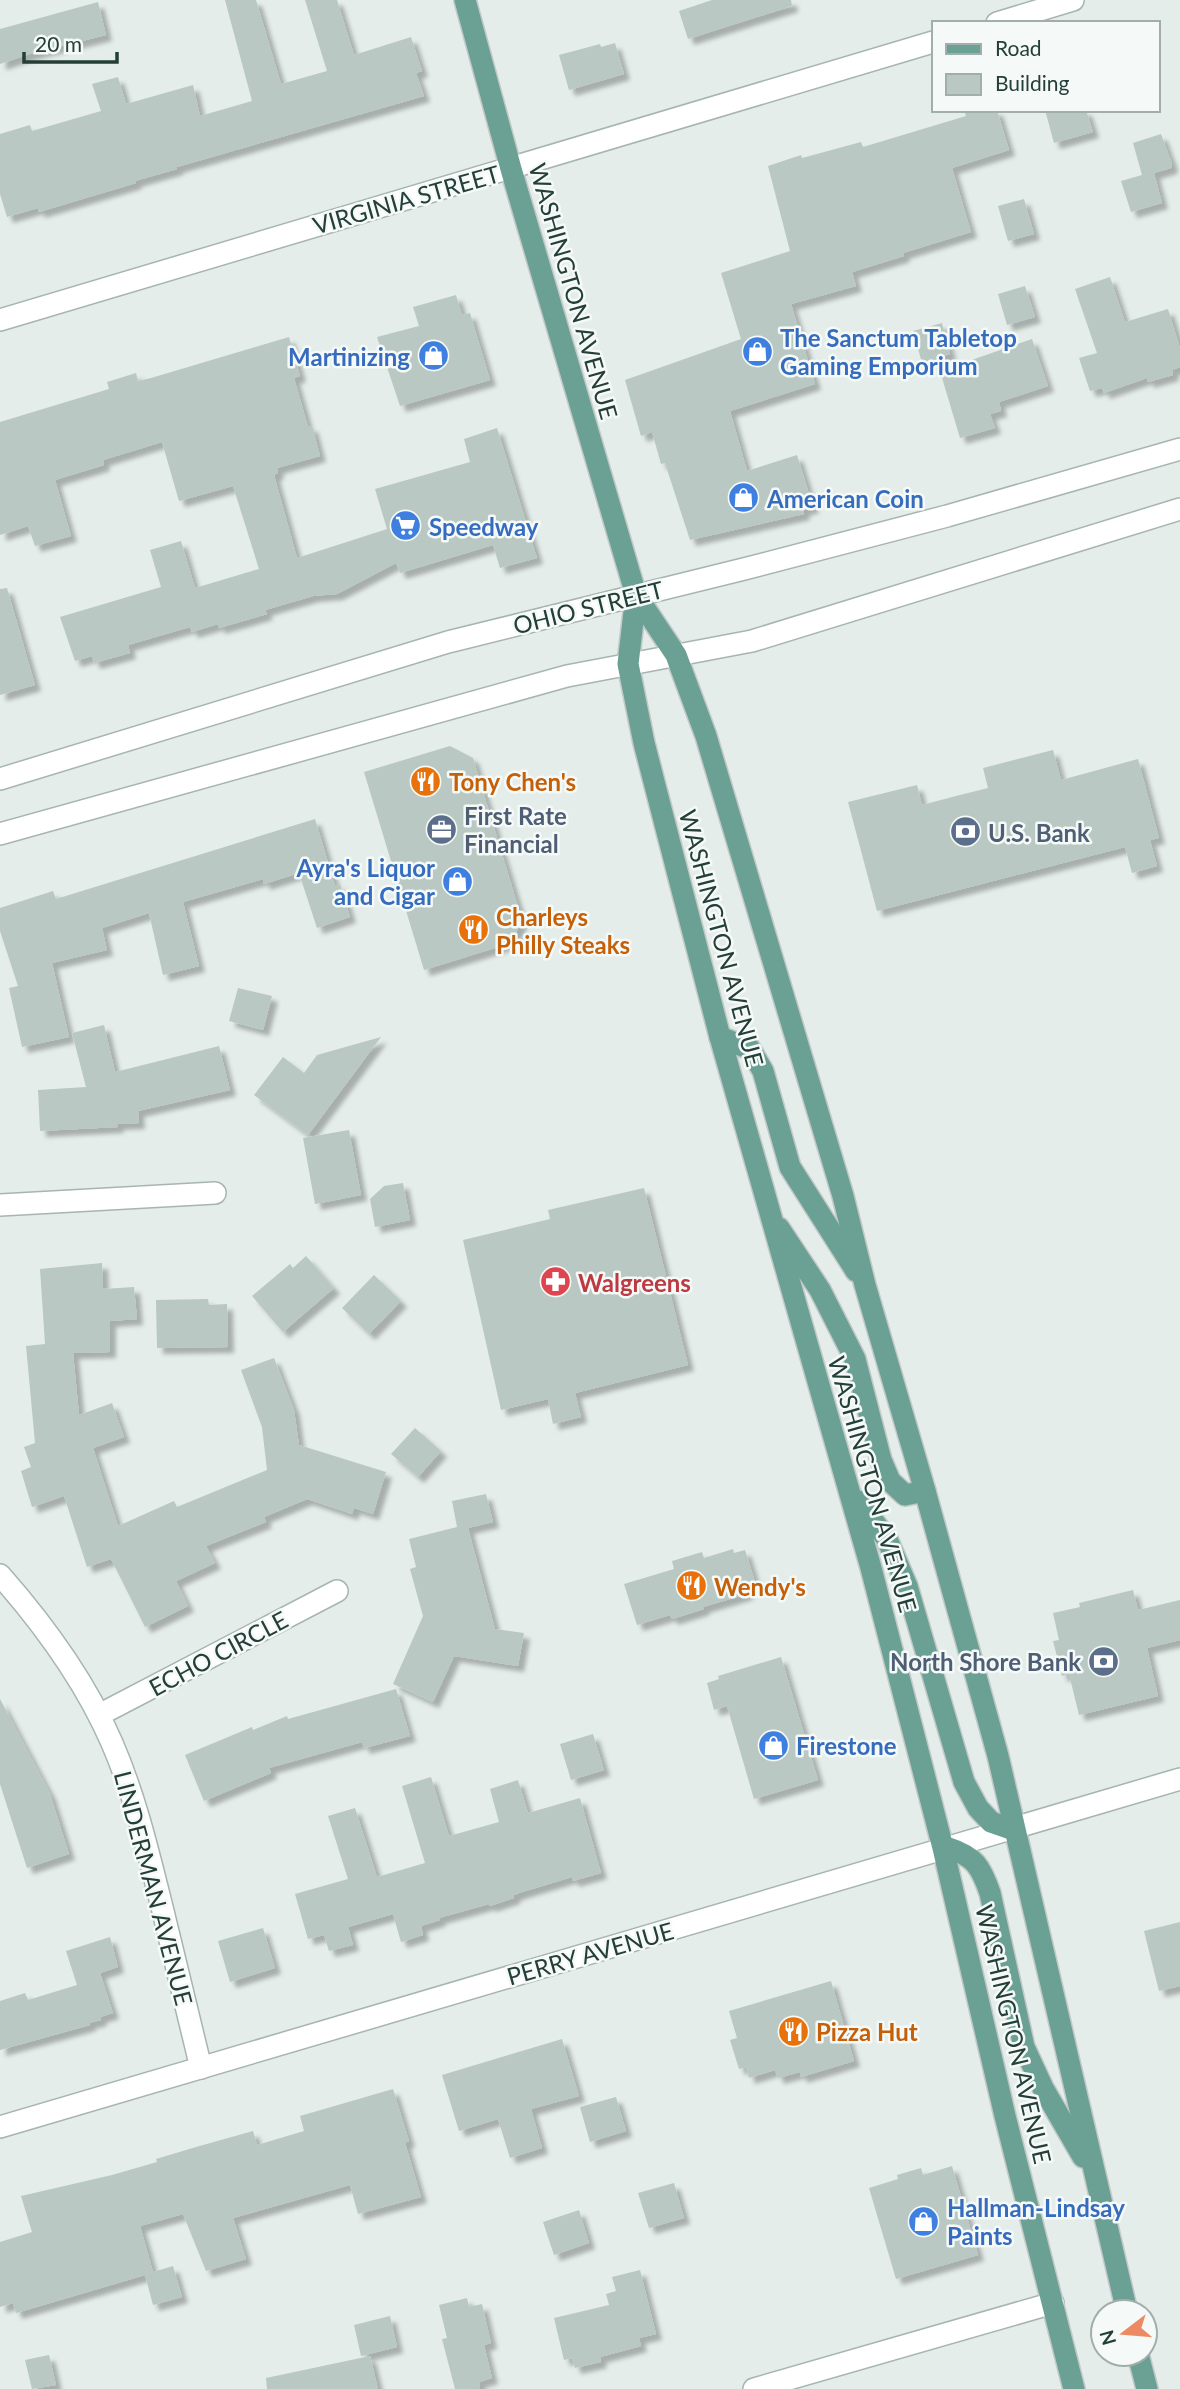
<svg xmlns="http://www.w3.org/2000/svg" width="1180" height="2389" viewBox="0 0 1180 2389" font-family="Lato,sans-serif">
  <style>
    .building { fill: #b9c8c2; filter: url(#shadow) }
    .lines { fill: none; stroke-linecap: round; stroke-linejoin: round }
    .minor-casing { stroke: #a7b5b0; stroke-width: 24 }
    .major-casing { stroke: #c2c9c7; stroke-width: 24 }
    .minor { stroke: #fff; stroke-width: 21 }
    .major { stroke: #6ba095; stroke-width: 21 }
    .labels { text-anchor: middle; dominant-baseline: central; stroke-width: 5; stroke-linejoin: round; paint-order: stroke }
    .street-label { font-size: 24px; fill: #243e38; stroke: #f5f9f7 }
    .shop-label { font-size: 24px; font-weight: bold; fill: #366cbe; stroke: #f5f9f7; text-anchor: start }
    .food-label { font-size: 24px; font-weight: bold; fill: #c56008; stroke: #f5f9f7; text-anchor: start }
    .service-label { font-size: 24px; font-weight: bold; fill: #4e5e75; stroke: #f5f9f7; text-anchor: start }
    .health-label { font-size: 24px; font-weight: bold; fill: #be3a42; stroke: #f5f9f7; text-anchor: start }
  </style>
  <defs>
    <filter id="shadow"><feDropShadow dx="6" dy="6" stdDeviation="2" flood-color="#0004"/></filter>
  </defs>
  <rect width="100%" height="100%" fill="#e4ede9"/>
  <g class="building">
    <path d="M225 0H256L281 84 327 71 305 0H337L354 55 411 37 422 71 416 73 424 96 177 167V169L135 181 136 183 39 212 38 208 7 217 0 194V134L30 125 32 131 101 111 92 84 118 77 126 104 193 85 200 116 252 101Z"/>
    <path d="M712 0H791L792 6 688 39 679 11Z"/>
    <path d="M98 2 106 35 30 54 0 64V29Z"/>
    <path d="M615 43 624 74 569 90 559 55 600 44 601 47Z"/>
    <path d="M964 110H997L1009 150 952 168 971 232 903 253 904 256 852 272 856 286 791 304 815 384 730 411 747 471 797 455 813 507 803 510 804 514 690 540 665 463 661 464 652 432 641 436 625 380 741 339 721 273 790 251 768 166 801 155 802 158 861 142 863 147 966 116Z"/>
    <path d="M1045 110H1086L1093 132 1054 143Z"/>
    <path d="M1161 134 1172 164 1171 168 1154 173 1162 203 1131 212 1121 181 1142 175 1133 143Z"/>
    <path d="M1024 199 1034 234 1008 241 998 206Z"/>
    <path d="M1110 277 1125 322 1168 309 1180 348V367L1172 370 1173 375 1148 382 1147 378 1104 393 1102 388 1090 391 1079 358 1097 353 1075 289Z"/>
    <path d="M1025 286 1035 317 1007 325 998 294Z"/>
    <path d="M456 295 462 315 470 313 490 380 400 406 377 337 419 326 413 307Z"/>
    <path d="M942 323 950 354 922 363 913 331Z"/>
    <path d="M289 337 300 376 294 378 308 427 312 426 320 456 277 468 278 473 274 475 297 558 387 529 375 489 470 462 464 439 497 428 537 558 500 568 493 545 400 573 396 563 337 594 313 596 265 610 267 614 219 628 218 624 192 632 190 627 128 645 130 653 94 663 92 656 75 661 60 617 161 587 150 550 181 541 195 588 259 569 233 486 179 501 162 442 103 460 104 465 55 480 71 536 35 546 28 526 0 535V422L109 389 107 382 136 373 138 381 151 378Z"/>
    <path d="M1032 339 1048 386 999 402 1001 411 990 414 995 428 960 438 940 371Z"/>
    <path d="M7 588 35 685 0 695V589Z"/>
    <path d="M450 746 473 758 522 920 511 943 424 970 364 772Z"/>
    <path d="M1053 750 1061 780 1138 759 1159 838 1150 840 1157 866 1132 873 1125 847 877 911 848 802 917 785 922 805 956 796 988 788 983 768Z"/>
    <path d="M315 819 335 886 340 884 350 917 317 928 299 873 264 884 263 879 183 902 199 966 163 975 149 913 102 928 107 950 52 963 69 1037 22 1047 9 988 18 986 0 931V908L53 891 56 899Z"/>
    <path d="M238 988 272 996 263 1030 229 1021Z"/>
    <path d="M104 1025 115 1072 219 1046 230 1090 138 1111 139 1123 117 1124 118 1127 40 1131 38 1090 86 1087 72 1033Z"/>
    <path d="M381 1037 308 1135 254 1095 283 1057 304 1073 317 1055Z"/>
    <path d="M349 1130 361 1195 315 1204 303 1138Z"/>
    <path d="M403 1183 410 1220 375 1227 370 1199 384 1186Z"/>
    <path d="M644 1188 688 1365 575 1393 581 1417 553 1424 548 1399 501 1410 463 1240 550 1219 548 1210Z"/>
    <path d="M306 1256 334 1288 283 1332 252 1296 290 1264 293 1268Z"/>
    <path d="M102 1263 103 1289 134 1287 137 1319 110 1321V1352L73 1353 79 1415 112 1403 124 1437 93 1448 118 1526 174 1501 177 1507 267 1470 262 1427 241 1370 274 1358 294 1410 299 1445 386 1472 373 1514 354 1508 352 1514 307 1499 264 1517 266 1522 206 1546 215 1563 176 1581 188 1606 145 1627 111 1559 87 1567 64 1496 32 1507 21 1471 31 1467 24 1447 35 1443 26 1346 45 1344 40 1269Z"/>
    <path d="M374 1275 401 1301 369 1334 342 1308Z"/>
    <path d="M208 1299 209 1305 227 1304 228 1347 157 1348 156 1300Z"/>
    <path d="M415 1428 441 1451 418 1477 391 1454Z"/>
    <path d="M486 1494 493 1522 468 1528 495 1629 524 1633 518 1666 454 1656 433 1702 393 1684 423 1616 410 1569 416 1567 409 1539 457 1527 452 1501Z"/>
    <path d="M733 1549 734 1553 745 1550 757 1588 746 1591 747 1594 703 1607 704 1609 672 1619 670 1615 637 1625 624 1584 674 1569 672 1561 702 1552 704 1558Z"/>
    <path d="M1133 1590 1138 1610 1180 1600V1640L1147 1648 1158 1696 1079 1715 1069 1674 1062 1676 1053 1641 1059 1640 1053 1613 1080 1607 1079 1603Z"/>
    <path d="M781 1657 818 1780 754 1799 727 1706 714 1710 707 1683 719 1679 718 1676Z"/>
    <path d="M396 1689 410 1736 364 1748 362 1742 269 1768 271 1773 204 1801 185 1755 252 1727 253 1730 287 1716 288 1719Z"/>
    <path d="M0 1699 50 1794 69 1854 27 1868 0 1784Z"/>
    <path d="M593 1734 604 1770 571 1780 560 1744Z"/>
    <path d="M431 1777 449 1836 499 1822 490 1789 518 1780 528 1813 580 1798 601 1873 573 1881 572 1877 519 1893 514 1895V1898L490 1906 489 1904 439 1918 440 1920 421 1926 423 1935 401 1942 393 1914 348 1927 353 1945 329 1951 324 1935 308 1939 295 1894 348 1879 328 1816 355 1808 377 1877 425 1863 402 1786Z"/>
    <path d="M1180 1922V1986L1159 1991 1144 1931Z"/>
    <path d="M263 1928 275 1968 230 1982 218 1941Z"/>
    <path d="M110 1937 118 1967 100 1973 113 2013 100 2017 101 2020 89 2023 90 2025 0 2050V2001L25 1993 28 2000 77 1985 66 1951Z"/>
    <path d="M831 1981 854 2061 801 2077 800 2072 778 2078 775 2070 749 2078 746 2067 739 2069 730 2040 737 2038 729 2011Z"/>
    <path d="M562 2039 579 2096 531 2109 542 2148 510 2158 498 2119 459 2131 442 2075Z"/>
    <path d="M393 2089 409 2141 405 2143 421 2197 358 2214 350 2185 233 2218 246 2259 206 2271 183 2214 140 2226 153 2272 173 2266 182 2297 153 2305 145 2275 16 2313 13 2303 0 2307V2242L32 2232 21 2196 112 2175 157 2162 156 2159 196 2147 253 2131 257 2145 304 2131 300 2116Z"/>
    <path d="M616 2097 626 2131 590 2142 580 2107Z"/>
    <path d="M952 2166 978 2255 896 2279 869 2188 898 2179 897 2175 921 2168 923 2175Z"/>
    <path d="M674 2183 684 2218 649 2228 638 2193Z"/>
    <path d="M579 2210 589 2243 554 2255 543 2222Z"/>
    <path d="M640 2270 656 2334 639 2338 641 2346 600 2357 601 2362 575 2368 572 2358 564 2360 554 2318 609 2305 606 2294 616 2291 612 2277Z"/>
    <path d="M467 2298 469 2307 482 2304 491 2343 484 2345 492 2378 479 2382 480 2389H455L442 2339 447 2338 439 2305Z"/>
    <path d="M390 2316 397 2347 361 2356 354 2325Z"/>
    <path d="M49 2355 56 2385 32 2389 25 2360Z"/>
    <path d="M370 2356 378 2389H267L266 2378Z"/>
  </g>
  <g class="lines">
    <defs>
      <g id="minor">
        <path d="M997 23 1073 0"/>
        <path d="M0 320 933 42"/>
        <path d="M0 779 448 642 744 569 947 516 1180 449"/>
        <path d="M0 834 567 676 752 641 1180 509"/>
        <path d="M0 1205 215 1193"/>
        <path d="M0 1575C45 1626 85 1681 112 1743 135 1796 148 1851 162 1907 175 1960 188 2014 201 2068"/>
        <path d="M99 1715 337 1591"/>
        <path d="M0 2127 1180 1779"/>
        <path d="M754 2389 1053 2303"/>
      </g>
      <g id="major">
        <path d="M465 0 511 169 636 595 676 655 706 736 843 1196 865 1285 925 1491 998 1756 1127 2312"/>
        <path d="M636 595 628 664 644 743 720 1037 871 1568 943 1848 1005 2116 1074 2389"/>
        <path d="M720 1037 750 1049 763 1071 790 1167 856 1271"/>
        <path d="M779 1228 820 1290 855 1359 881 1460 890 1481 905 1495 925 1491"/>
        <path d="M858 1501 887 1539 907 1586 964 1782 978 1808 991 1822 1014 1830"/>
        <path d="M946 1847C975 1856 981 1867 990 1893L1024 2047 1043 2088 1083 2157"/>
        <path d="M1138 2354 1147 2389"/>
      </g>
    </defs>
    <use href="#minor" class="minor-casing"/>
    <use href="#major" class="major-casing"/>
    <use href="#minor" class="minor"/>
    <use href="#major" class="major"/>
  </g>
  <defs>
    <symbol id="shop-disc" viewBox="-11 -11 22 22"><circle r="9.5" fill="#3f7fe0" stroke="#f5f9f7"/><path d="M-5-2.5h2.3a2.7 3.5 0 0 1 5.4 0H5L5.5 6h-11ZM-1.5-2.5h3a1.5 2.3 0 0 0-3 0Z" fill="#fff"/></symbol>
    <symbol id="supermarket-disc" viewBox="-11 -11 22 22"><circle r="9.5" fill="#3f7fe0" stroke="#f5f9f7"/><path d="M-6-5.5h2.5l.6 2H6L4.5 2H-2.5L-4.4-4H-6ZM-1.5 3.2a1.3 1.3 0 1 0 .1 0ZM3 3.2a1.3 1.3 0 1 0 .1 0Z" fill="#fff"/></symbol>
    <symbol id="restaurant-disc" viewBox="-11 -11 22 22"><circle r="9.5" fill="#e8710a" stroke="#f5f9f7"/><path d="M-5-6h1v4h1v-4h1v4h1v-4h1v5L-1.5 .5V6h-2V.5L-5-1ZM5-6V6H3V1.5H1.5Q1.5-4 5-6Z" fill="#fff"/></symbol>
    <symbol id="office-disc" viewBox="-11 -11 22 22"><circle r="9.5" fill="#5c6f8a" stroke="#f5f9f7"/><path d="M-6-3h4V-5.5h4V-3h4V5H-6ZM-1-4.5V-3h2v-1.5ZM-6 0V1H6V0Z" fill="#fff"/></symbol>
    <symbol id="bank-disc" viewBox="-11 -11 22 22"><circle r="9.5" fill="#5c6f8a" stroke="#f5f9f7"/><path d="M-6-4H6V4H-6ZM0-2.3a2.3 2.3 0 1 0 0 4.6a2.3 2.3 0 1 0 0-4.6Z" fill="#fff"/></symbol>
    <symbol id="pharmacy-disc" viewBox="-11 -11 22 22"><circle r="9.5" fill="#e0444e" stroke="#f5f9f7"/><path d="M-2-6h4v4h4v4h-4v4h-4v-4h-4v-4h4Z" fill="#fff"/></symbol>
  </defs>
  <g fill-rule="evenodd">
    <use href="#shop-disc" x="740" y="334" width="35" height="35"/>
    <use href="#shop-disc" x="416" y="338" width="35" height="35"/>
    <use href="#shop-disc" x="726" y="480" width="35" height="35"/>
    <use href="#supermarket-disc" x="388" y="508" width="35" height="35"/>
    <use href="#restaurant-disc" x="408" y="764" width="35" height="35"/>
    <use href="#office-disc" x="424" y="812" width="35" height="35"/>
    <use href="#bank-disc" x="948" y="814" width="35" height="35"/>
    <use href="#shop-disc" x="440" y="864" width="35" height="35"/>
    <use href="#restaurant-disc" x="456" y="912" width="35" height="35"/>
    <use href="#pharmacy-disc" x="538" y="1264" width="35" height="35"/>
    <use href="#restaurant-disc" x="674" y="1568" width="35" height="35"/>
    <use href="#bank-disc" x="1086" y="1644" width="35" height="35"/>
    <use href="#shop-disc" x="756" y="1728" width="35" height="35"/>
    <use href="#restaurant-disc" x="776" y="2014" width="35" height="35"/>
    <use href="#shop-disc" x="906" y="2204" width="35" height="35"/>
  </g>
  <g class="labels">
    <g class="street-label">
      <text transform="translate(406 199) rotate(-16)">VIRGINIA STREET</text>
      <text transform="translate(574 291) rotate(74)">WASHINGTON AVENUE</text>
      <text transform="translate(588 607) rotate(-14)">OHIO STREET</text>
      <text transform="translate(722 938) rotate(75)">WASHINGTON AVENUE</text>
      <text transform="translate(873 1484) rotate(74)">WASHINGTON AVENUE</text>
      <text transform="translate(218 1653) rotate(-28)">ECHO CIRCLE</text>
      <text transform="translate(154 1888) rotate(75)">LINDERMAN AVENUE</text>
      <text transform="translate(590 1953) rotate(-16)">PERRY AVENUE</text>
      <text transform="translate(1014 2034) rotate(77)">WASHINGTON AVENUE</text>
    </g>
    <g class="shop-label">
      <text x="780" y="337">The Sanctum Tabletop<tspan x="780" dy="28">Gaming Emporium</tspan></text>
      <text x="410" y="356" text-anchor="end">Martinizing</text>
      <text x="767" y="498">American Coin</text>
      <text x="429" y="526">Speedway</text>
      <text x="435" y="867" text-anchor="end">Ayra's Liquor<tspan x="435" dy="28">and Cigar</tspan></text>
      <text x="796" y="1745">Firestone</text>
      <text x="947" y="2207">Hallman-Lindsay<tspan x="947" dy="28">Paints</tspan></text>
    </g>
    <g class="food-label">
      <text x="449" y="781">Tony Chen's</text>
      <text x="496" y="916">Charleys<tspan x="496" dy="28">Philly Steaks</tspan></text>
      <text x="714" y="1586">Wendy's</text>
      <text x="816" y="2031">Pizza Hut</text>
    </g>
    <g class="service-label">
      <text x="464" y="815">First Rate<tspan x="464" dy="28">Financial</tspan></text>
      <text x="988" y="832">U.S. Bank</text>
      <text x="1081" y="1661" text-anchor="end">North Shore Bank</text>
    </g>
    <g class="health-label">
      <text x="578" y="1282">Walgreens</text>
    </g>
  </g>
  <rect x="932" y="21" width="228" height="91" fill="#f5f9f7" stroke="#a1aeab" stroke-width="2"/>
  <rect x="946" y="44" width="35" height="10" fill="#6ba095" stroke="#a1aeab" stroke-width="2"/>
  <text x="995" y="56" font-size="21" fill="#243e38">Road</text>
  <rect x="946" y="74" width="35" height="21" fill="#b9c8c2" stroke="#a1aeab" stroke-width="2"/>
  <text x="995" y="91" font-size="21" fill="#243e38">Building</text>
  <g transform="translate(1124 2333) rotate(254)"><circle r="33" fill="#f5f9f7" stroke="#a1aeab" stroke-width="2"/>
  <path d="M0-5L12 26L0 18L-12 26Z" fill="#ec8b63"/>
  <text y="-10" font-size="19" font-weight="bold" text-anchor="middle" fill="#243e38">N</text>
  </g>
  <path d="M24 52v10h93v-10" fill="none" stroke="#243e38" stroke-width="3.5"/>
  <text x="35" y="52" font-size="21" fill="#243e38" stroke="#f5f9f7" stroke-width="5" paint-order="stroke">20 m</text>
</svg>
